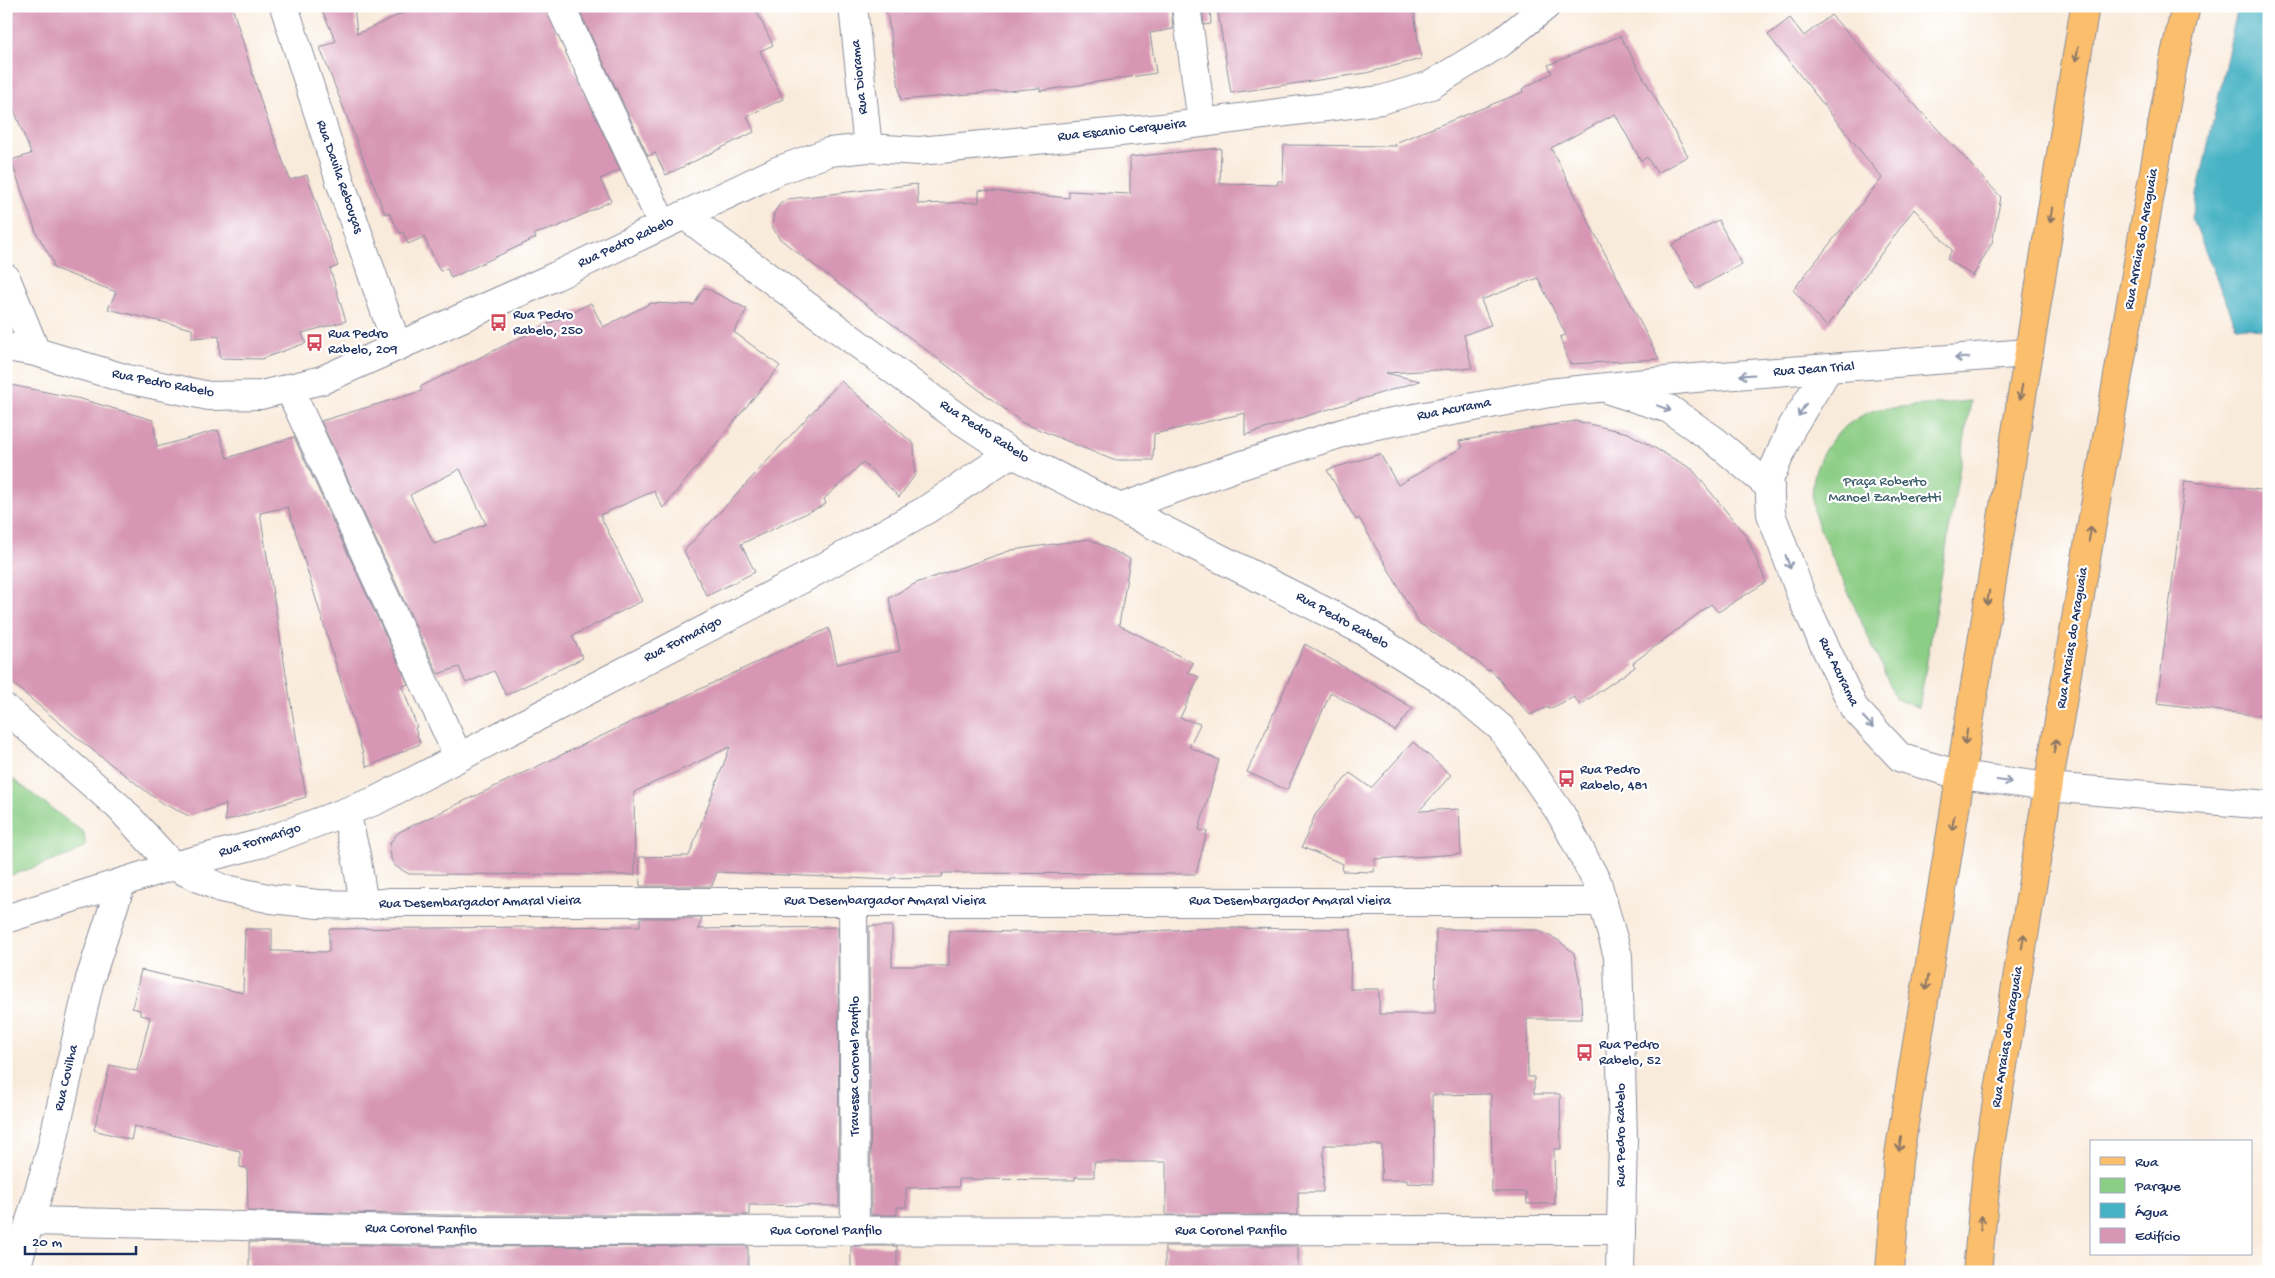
<svg xmlns="http://www.w3.org/2000/svg" width="2275" height="1278" viewBox="0 0 2275 1278" font-family="'Gochi Hand',sans-serif">
  <style>
    .green { fill: #8cce86; stroke: #547e72 }
    .water { fill: #47b2c4; stroke: #317091 }
    .building { fill: #d797b4; fill-rule: evenodd }
    .lines { fill: none; stroke-linecap: round; stroke-linejoin: round }
    .minor-casing { stroke: #8a8d9c; stroke-width: 30 }
    .major-casing { stroke: #8a8d9c; stroke-width: 30 }
    .minor { stroke: #fff; stroke-width: 28 }
    .major { stroke: #fabe6d; stroke-width: 28 }
    .oneway { stroke: #8a7666 }
    .oneway2 { stroke: #8d97ae }
    .labels { text-anchor: middle; dominant-baseline: central; stroke-width: 4.5; stroke-linejoin: round; paint-order: stroke }
    .street-label { font-size: 14px; fill: #1b2f5e; stroke: #fff }
    .poi-label { font-size: 14px; fill: #1b2f5e; stroke: #fff; text-anchor: start }
    .park-label { font-size: 14px; fill: #3d5f6a; stroke: #fff }
  </style>
  <rect width="100%" height="100%" fill="#fff"/>
  <filter id="ink" filterUnits="userSpaceOnUse"><feTurbulence type="fractalNoise" baseFrequency=".02" numOctaves="2"/><feDisplacementMap in="SourceGraphic" scale="10" xChannelSelector="R" yChannelSelector="G"/><feConvolveMatrix kernelMatrix="1 2 1 2 8 2 1 2 1" color-interpolation-filters="sRGB"/></filter>
  <filter id="wash" filterUnits="userSpaceOnUse"><feTurbulence type="fractalNoise" baseFrequency=".0096" numOctaves="4" result="noise"/><feDisplacementMap in="SourceGraphic" scale="20" xChannelSelector="R" yChannelSelector="G"/><feGaussianBlur stdDeviation="1.12" result="paint"/><feColorMatrix in="noise" values="0 0 0 0 0 0 0 0 0 0 0 0 0 0 0 0 0 1.4 0 .05"/><feComposite in="paint" operator="in"/></filter>
  <g filter="url(#wash)">
    <rect width="100%" height="100%" fill="#f9ebdb"/>
    <g class="green">
      <path d="M1971 401 1919 708 1896 699 1819 527C1798 477 1828 425 1878 409Z"/>
      <path d="M6 774 84 833 86 846 70 855 6 877Z"/>
    </g>
    <path class="water" d="M2238 6H2269V330L2236 326 2192 218Z"/>
    <g id="blocks">
      <g class="building">
        <path d="M6 6H232L262 105 290 180 307 175 338 266 330 269 346 321 302 333 306 343 261 359 220 358 219 336 192 338V329L108 309 116 292 53 268V262L36 232 11 160 31 154 6 88Z"/>
        <path d="M320 6H354L357 34 418 6H545L620 170 600 179 611 201 557 227 534 234 536 238 451 278 447 268 440 271 424 237 408 244 403 232 400 233 389 212 385 214 320 48 336 41Z"/>
        <path d="M577 6H754L773 45 760 51 783 99 747 116 754 132 666 175 655 153 648 156Z"/>
        <path d="M886 6H1171L1173 29 1150 33 1156 73 1040 91V88L901 100Z"/>
        <path d="M1202 6H1210L1211 24 1204 25Z"/>
        <path d="M1217 6H1413L1421 59 1366 73 1231 93Z"/>
        <path d="M1831 15 2001 197 1992 243 1973 276 1947 259 1952 250 1914 209 1827 327 1793 290 1882 178 1768 35 1790 18 1804 36Z"/>
        <path d="M1620 36 1688 156 1657 173 1647 157 1641 161 1615 114 1551 148 1659 359 1570 364 1560 337 1566 335 1538 278 1481 300 1491 325 1464 335 1472 368 1386 373 1420 381 1245 435V413L1154 434 1153 460H1113L1023 423 790 247 779 238 772 226 774 213 780 204 788 199 917 184 918 204 979 202V190L1069 198V191L1130 194V157L1221 148 1220 184 1277 185 1278 181H1283L1284 145 1396 146 1395 143 1523 92 1522 89 1552 73 1548 65Z"/>
        <path d="M1718 220 1742 264 1696 289 1672 245Z"/>
        <path d="M704 287 747 309 734 332 780 366 663 508 654 491 600 515 642 601 572 636 583 658 506 695 494 671 466 683 459 667 438 674 321 421 422 391 420 387 591 303 603 327 651 303 694 305ZM460 469 486 524 434 544 410 495Z"/>
        <path d="M841 381 914 444 915 475 899 497 863 462 824 499 826 504 741 544 755 572 707 596 684 551Z"/>
        <path d="M6 384 81 399 153 420 157 447 218 430 227 458 294 437 408 684 402 686 417 727 415 728 420 744 367 767 288 507 260 513 306 797 225 821 226 804 189 816 160 802 81 741 6 678Z"/>
        <path d="M1576 421 1628 433 1692 469 1747 537 1766 582 1718 612 1711 604 1633 663 1635 667 1580 705 1574 697 1549 709 1548 707 1530 715 1490 669 1488 671 1479 663 1419 623 1359 518 1356 520 1327 470 1380 454 1398 485 1463 447 1459 441Z"/>
        <path d="M2185 481 2269 491V717L2157 703Z"/>
        <path d="M1089 539 1130 559 1119 625 1193 663 1188 672 1199 677 1180 718 1200 724 1189 747 1219 760 1199 830 1207 831 1196 874 943 873 942 877 891 878V880L717 872 712 886H640L639 857 689 856 730 747 634 792 635 875 409 874 395 866 391 859 390 843 399 832 829 628 837 664 900 651 889 598 916 583 1012 550Z"/>
        <path d="M1305 644 1413 708 1395 731 1331 692 1287 790 1247 772Z"/>
        <path d="M1413 742 1451 775 1419 811 1459 809 1461 854 1375 859 1374 872 1342 871 1343 864 1302 847 1315 815 1350 773 1371 788Z"/>
        <path d="M640 918H702L698 929 838 927 839 1206 749 1205V1215H445L248 1211 247 1168 240 1167V1151L134 1126 131 1140 94 1130 110 1065 137 1071 150 1017 140 1015V1010L132 1008 141 970 243 993 245 929H272V951L329 952V929L640 926Z"/>
        <path d="M869 926H892V966H949V931L1102 933 1218 928 1351 929 1350 989H1379V1014H1435L1436 929 1537 930 1558 940 1574 953 1580 984 1582 1019H1527L1528 1077H1534V1094H1560L1561 1149H1554L1555 1204H1527L1526 1192H1492L1491 1094 1432 1095 1433 1184 1407 1183V1180H1381L1382 1145H1324L1323 1192H1298V1215H1166V1162H1094V1177H1075V1180L959 1179V1187L906 1188V1207H897V1215H871Z"/>
        <path d="M249 1242 445 1247 748 1246V1272H249Z"/>
        <rect x="851" y="1246" width="46" height="26"/>
        <rect x="1165" y="1246" width="133" height="26"/>
      </g>
    </g>
  </g>
  <g filter="url(#ink)">
    <use href="#blocks" fill-opacity="0" stroke="#8a8d9c" stroke-width="1"/>
    <g class="lines">
      <defs>
        <g id="minor">
          <path d="M284 6 341 184 397 346"/>
          <path d="M560 6 663 225"/>
          <path d="M853 6 868 148"/>
          <path d="M1186 6 1202 122"/>
          <path d="M684 215 961 420 1011 453 1364 631 1452 687 1501 728 1561 814 1597 882 1618 956 1623 1138 1620 1272"/>
          <path d="M6 278 36 352 127 379 209 396 261 395 322 380 556 276 777 171 829 152 868 148 919 151 1162 128 1381 100 1431 85 1503 41 1546 6"/>
          <path d="M6 347 36 352"/>
          <path d="M1828 369 1792 427 1769 480 1771 514 1803 600 1854 708 1901 758 1960 775 2048 787 2269 805"/>
          <path d="M289 388 458 756"/>
          <path d="M1612 391 1669 409 1714 440 1770 487"/>
          <path d="M1120 508 1233 468 1355 429 1549 393 1695 378 2028 353"/>
          <path d="M6 709 119 807 173 866 221 888 272 899 318 904 364 905 391 902H1603"/>
          <path d="M346 812 356 855 364 905"/>
          <path d="M853 901 855 1231"/>
          <path d="M6 919 173 866 259 844 375 801 804 578 926 510 1011 453"/>
          <path d="M30 1221 445 1231 1621 1230"/>
          <path d="M15 1272 51 1150 90 979 121 884"/>
        </g>
        <g id="major">
          <path d="M1890 1272 1898 1161 2085 6"/>
          <path d="M1977 1272 1988 1158 2055 745 2091 529 2173 64 2186 6"/>
        </g>
      </defs>
      <use href="#minor" class="minor-casing"/>
      <use href="#major" class="major-casing"/>
      <use href="#minor" class="minor"/>
      <use href="#major" class="major"/>
    </g>
    <defs><path id="oneway-shaft" d="M-6 0H5M1.5-3L5.5 0L1.5 3" fill="none" stroke-width="1.6" stroke-linecap="round" stroke-linejoin="round" transform="scale(1.25)"/></defs>
    <g class="oneway">
      <use href="#oneway-shaft" transform="translate(2077 54) rotate(99)"/>
      <use href="#oneway-shaft" transform="translate(2051 215) rotate(99)"/>
      <use href="#oneway-shaft" transform="translate(2021 392) rotate(100)"/>
      <use href="#oneway-shaft" transform="translate(2090 534) rotate(-81)"/>
      <use href="#oneway-shaft" transform="translate(1988 598) rotate(99)"/>
      <use href="#oneway-shaft" transform="translate(1966 737) rotate(99)"/>
      <use href="#oneway-shaft" transform="translate(2055 746) rotate(-80)"/>
      <use href="#oneway-shaft" transform="translate(1953 823) rotate(99)"/>
      <use href="#oneway-shaft" transform="translate(2023 941) rotate(-81)"/>
      <use href="#oneway-shaft" transform="translate(1927 983) rotate(99)"/>
      <use href="#oneway-shaft" transform="translate(1900 1144) rotate(99)"/>
      <use href="#oneway-shaft" transform="translate(1981 1223) rotate(-84)"/>
    </g>
    <g class="oneway2">
      <use href="#oneway-shaft" transform="translate(1962 358) rotate(176)"/>
      <use href="#oneway-shaft" transform="translate(1747 375) rotate(176)"/>
      <use href="#oneway-shaft" transform="translate(1664 408) rotate(21)"/>
      <use href="#oneway-shaft" transform="translate(1802 410) rotate(122)"/>
      <use href="#oneway-shaft" transform="translate(1788 562) rotate(70)"/>
      <use href="#oneway-shaft" transform="translate(1868 722) rotate(47)"/>
      <use href="#oneway-shaft" transform="translate(2004 781) rotate(8)"/>
    </g>
  </g>
  <defs>
    <symbol id="bus-bare" viewBox="-9 -9 18 18"><path d="M-5-6H5V4H4V6H2V4H-2V6H-4V4H-5ZM-3.5-4V0h7V-4ZM-3.5 1.2v1.5H-2V1.2ZM2 1.2v1.5H3.5V1.2Z" fill="#d1495b" stroke="#fff" stroke-width="2.5" paint-order="stroke"/></symbol>
  </defs>
  <g fill-rule="evenodd">
    <use href="#bus-bare" x="486" y="310" width="25" height="25"/>
    <use href="#bus-bare" x="302" y="330" width="25" height="25"/>
    <use href="#bus-bare" x="1554" y="766" width="25" height="25"/>
    <use href="#bus-bare" x="1572" y="1040" width="25" height="25"/>
  </g>
  <g class="labels">
    <g class="street-label">
      <text transform="translate(860 77) rotate(-96)">Rua Diorama</text>
      <text transform="translate(1122 131) rotate(-6)">Rua Escanio Cerqueira</text>
      <text transform="translate(339 177) rotate(71)">Rua Davila Rebouças</text>
      <text transform="translate(2142 239) rotate(-80)">Rua Arraias do Araguaia</text>
      <text transform="translate(626 243) rotate(-25)">Rua Pedro Rabelo</text>
      <text transform="translate(1814 370) rotate(-4)">Rua Jean Trial</text>
      <text transform="translate(163 384) rotate(11)">Rua Pedro Rabelo</text>
      <text transform="translate(1454 410) rotate(-11)">Rua Acurama</text>
      <text transform="translate(984 432) rotate(33)">Rua Pedro Rabelo</text>
      <text transform="translate(1342 621) rotate(29)">Rua Pedro Rabelo</text>
      <text transform="translate(2073 638) rotate(-81)">Rua Arraias do Araguaia</text>
      <text transform="translate(683 640) rotate(-27)">Rua Formarigo</text>
      <text transform="translate(1838 672) rotate(64)">Rua Acurama</text>
      <text transform="translate(260 841) rotate(-18)">Rua Formarigo</text>
      <text x="885" y="901">Rua Desembargador Amaral Vieira</text>
      <text x="1290" y="901">Rua Desembargador Amaral Vieira</text>
      <text transform="translate(480 903) rotate(-1)">Rua Desembargador Amaral Vieira</text>
      <text transform="translate(2008 1037) rotate(-81)">Rua Arraias do Araguaia</text>
      <text transform="translate(855 1066) rotate(-90)">Travessa Coronel Panfilo</text>
      <text transform="translate(67 1078) rotate(-77)">Rua Covilha</text>
      <text transform="translate(1621 1135) rotate(-90)">Rua Pedro Rabelo</text>
      <text transform="translate(421 1230) rotate(1)">Rua Coronel Panfilo</text>
      <text x="826" y="1231">Rua Coronel Panfilo</text>
      <text x="1231" y="1231">Rua Coronel Panfilo</text>
    </g>
    <g class="poi-label">
      <text x="513" y="315">Rua Pedro<tspan x="513" dy="16">Rabelo, 250</tspan></text>
      <text x="328" y="334">Rua Pedro<tspan x="328" dy="16">Rabelo, 209</tspan></text>
      <text x="1580" y="770">Rua Pedro<tspan x="1580" dy="16">Rabelo, 481</tspan></text>
      <text x="1599" y="1045">Rua Pedro<tspan x="1599" dy="16">Rabelo, 52</tspan></text>
    </g>
    <g class="park-label">
      <text x="1885" y="482">Praça Roberto<tspan x="1885" dy="16">Manoel Zamberetti</tspan></text>
    </g>
  </g>
  <rect width="2275" height="1278" fill="none" stroke="#fff" stroke-width="25"/>
  <rect x="2090" y="1140" width="162" height="115" fill="#ffffff" stroke="#a4acbf"/>
  <rect x="2100" y="1157" width="25" height="8" fill="#fabe6d" stroke="#a4acbf"/>
  <text x="2135" y="1166" font-size="15" fill="#1b2f5e">Rua</text>
  <rect x="2100" y="1178" width="25" height="15" fill="#8cce86" stroke="#a4acbf"/>
  <text x="2135" y="1190" font-size="15" fill="#1b2f5e">Parque</text>
  <rect x="2100" y="1203" width="25" height="15" fill="#47b2c4" stroke="#a4acbf"/>
  <text x="2135" y="1216" font-size="15" fill="#1b2f5e">Água</text>
  <rect x="2100" y="1228" width="25" height="15" fill="#d797b4" stroke="#a4acbf"/>
  <text x="2135" y="1240" font-size="15" fill="#1b2f5e">Edifício</text>
  <path d="M25 1246v8h111v-8" fill="none" stroke="#1b2f5e" stroke-width="2.5"/>
  <text x="32" y="1246" font-size="15" fill="#1b2f5e" stroke="#ffffff" stroke-width="4" paint-order="stroke">20 m</text>
</svg>
